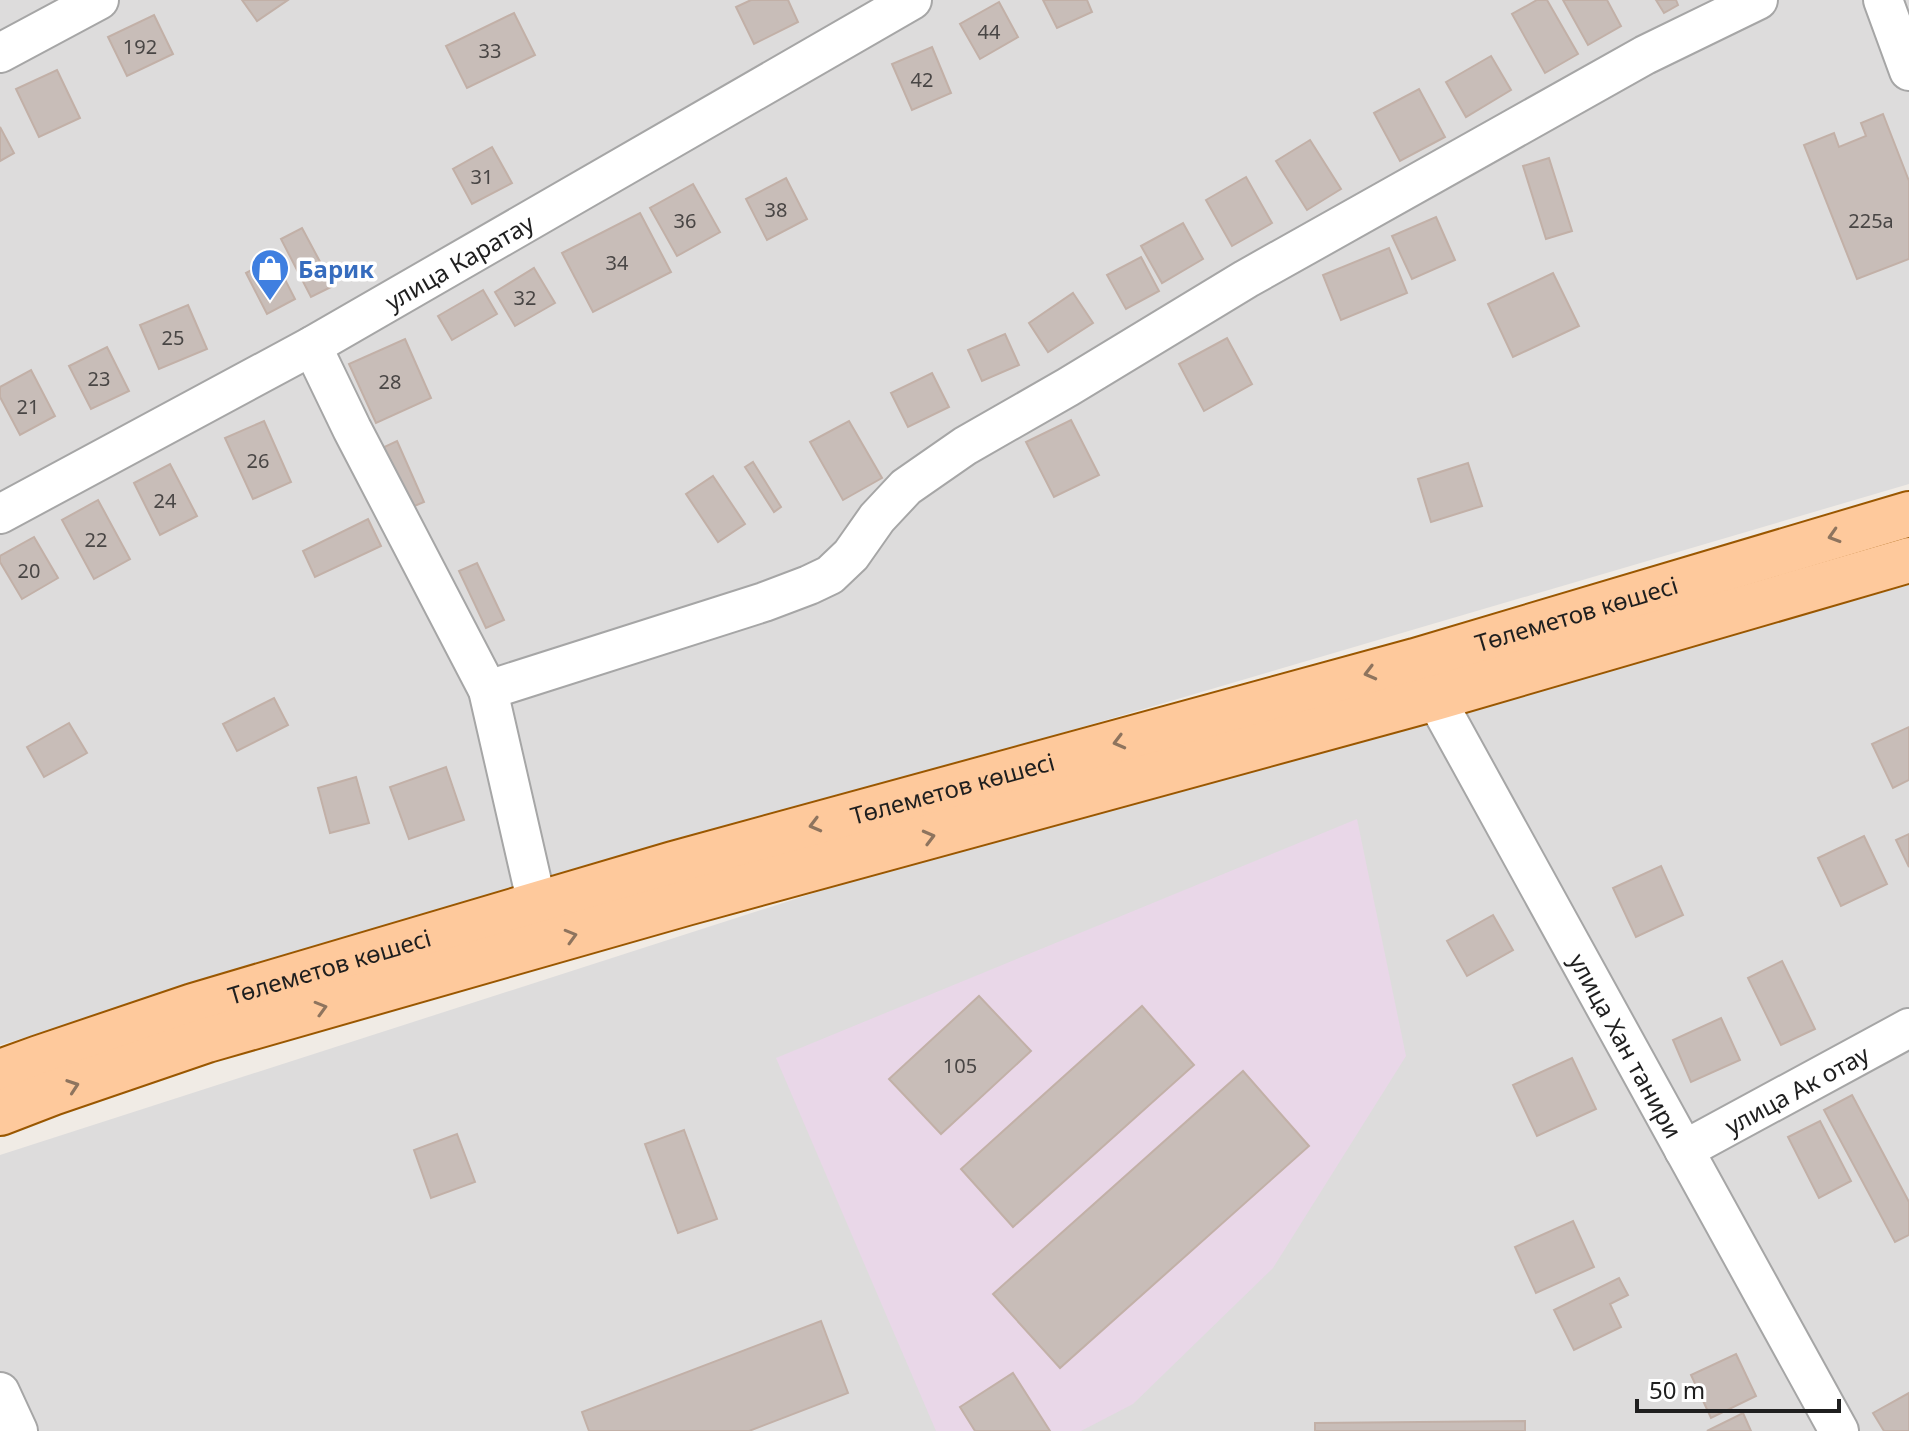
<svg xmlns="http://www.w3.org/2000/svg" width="1909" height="1431" viewBox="0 0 1909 1431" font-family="'Noto Sans',sans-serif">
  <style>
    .residential { fill: #dddcdc }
    .industrial { fill: #e9d7e8 }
    .building { fill: #c8bdb8; stroke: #c2b0a7; stroke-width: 2 }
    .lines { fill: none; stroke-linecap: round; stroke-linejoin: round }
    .minor-casing { stroke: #a6a6a6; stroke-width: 42 }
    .major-casing { stroke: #9a5700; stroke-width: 48 }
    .minor { stroke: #fff; stroke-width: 38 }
    .major { stroke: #fec99c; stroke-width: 44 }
    .oneway { stroke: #8e745e }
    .labels { text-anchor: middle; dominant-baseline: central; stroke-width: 7; stroke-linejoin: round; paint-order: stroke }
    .number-label { font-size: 20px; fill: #494645 }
    .street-label { font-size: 24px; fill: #1f1f1f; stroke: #fff }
    .shop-label { font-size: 24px; font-weight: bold; fill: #366cbe; stroke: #fff; text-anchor: start }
  </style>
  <rect width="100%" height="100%" fill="#f0ebe5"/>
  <g class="residential">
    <path d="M0 0H1909V484L0 1045Z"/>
    <path d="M1909 585V1431H0V1155L854 880Z"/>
  </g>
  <path class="industrial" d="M1357 819 1406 1056 1273 1268 1133 1404 1081 1431H936L776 1058Z"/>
  <g class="building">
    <path d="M242 0H288L257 21Z"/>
    <path d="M751 0H788L798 22 754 44 736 7Z"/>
    <path d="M1043 0H1087L1092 12 1057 28Z"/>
    <path d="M1537 0H1547L1578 54 1545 73 1512 14Z"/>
    <path d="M1563 0H1607L1621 26 1588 45Z"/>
    <path d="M1656 0H1676L1678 5 1664 13Z"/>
    <path d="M999 2 1018 37 980 59 960 24Z"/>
    <path d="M514 13 535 55 467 88 446 46Z"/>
    <path d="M154 15 173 54 127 76 108 37Z"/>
    <path d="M932 47 951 93 912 110 892 64Z"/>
    <path d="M1491 56 1511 90 1466 117 1446 82Z"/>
    <path d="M57 70 80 118 39 137 16 89Z"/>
    <path d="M1419 89 1445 137 1400 161 1374 113Z"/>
    <path d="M1883 114 1909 181V259L1857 279 1804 145 1834 133 1839 147 1866 136 1861 123Z"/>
    <path d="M0 127 14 153 0 161Z"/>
    <path d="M1310 140 1341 189 1307 210 1276 161Z"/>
    <path d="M492 147 512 183 472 204 453 169Z"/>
    <path d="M1549 158 1572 231 1546 239 1523 166Z"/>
    <path d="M1246 177 1272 223 1232 246 1206 200Z"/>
    <path d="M786 178 807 219 767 240 746 199Z"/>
    <path d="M693 184 720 232 677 256 650 208Z"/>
    <path d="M640 213 671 272 593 312 562 253Z"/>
    <path d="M1436 217 1455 260 1412 279 1392 236Z"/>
    <path d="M1183 223 1203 259 1162 283 1141 246Z"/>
    <path d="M302 228 333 286 311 297 281 239Z"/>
    <path d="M1389 248 1407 293 1341 320 1323 275Z"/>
    <path d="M1141 257 1159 291 1126 309 1107 275Z"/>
    <path d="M274 258 295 299 267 314 246 273Z"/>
    <path d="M534 268 555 303 515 326 495 292Z"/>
    <path d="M1553 273 1579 326 1513 357 1488 304Z"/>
    <path d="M483 290 497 314 452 340 438 316Z"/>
    <path d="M1073 293 1093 323 1048 352 1029 323Z"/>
    <path d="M188 305 207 349 159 369 140 325Z"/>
    <path d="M1005 334 1019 365 982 381 968 350Z"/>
    <path d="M1227 338 1252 384 1204 411 1179 364Z"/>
    <path d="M405 339 431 398 376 423 349 364Z"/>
    <path d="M107 347 129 391 91 409 69 366Z"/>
    <path d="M31 370 55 416 20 435 0 397V387Z"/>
    <path d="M932 373 949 407 908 427 891 393Z"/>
    <path d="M1071 420 1099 475 1054 497 1026 442Z"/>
    <path d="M264 421 291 482 253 499 225 438Z"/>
    <path d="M849 421 882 478 843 500 810 442Z"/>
    <path d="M397 441 424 502 405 510 378 450Z"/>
    <path d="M753 462 781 507 774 512 745 467Z"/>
    <path d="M1468 463 1482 506 1431 522 1418 479Z"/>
    <path d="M170 464 197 516 160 535 134 483Z"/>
    <path d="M713 476 745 524 718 542 686 494Z"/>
    <path d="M98 500 130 559 94 579 62 520Z"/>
    <path d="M368 519 381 546 315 577 303 551Z"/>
    <path d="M34 537 58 578 22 599 0 562V556Z"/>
    <path d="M477 563 504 620 486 628 459 571Z"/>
    <path d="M274 698 288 725 237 751 223 724Z"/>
    <path d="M69 723 87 753 44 777 27 747Z"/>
    <path d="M1909 727V780L1893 788 1872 744Z"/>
    <path d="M446 767 464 820 409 839 390 787Z"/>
    <path d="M356 777 369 823 330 833 318 788Z"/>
    <path d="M1909 834V867L1896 840Z"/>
    <path d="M1864 836 1887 884 1841 906 1818 858Z"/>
    <path d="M1661 866 1683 915 1636 937 1613 888Z"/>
    <path d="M1493 915 1513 950 1467 976 1447 941Z"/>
    <path d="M1782 961 1815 1029 1781 1045 1748 978Z"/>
    <path d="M979 996 1031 1051 941 1134 889 1079Z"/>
    <path d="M1142 1006 1194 1065 1013 1227 961 1169Z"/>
    <path d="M1721 1018 1740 1060 1691 1082 1673 1040Z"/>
    <path d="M1572 1058 1596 1109 1537 1136 1513 1085Z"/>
    <path d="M1243 1071 1309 1146 1060 1368 993 1294Z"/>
    <path d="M1852 1095 1909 1202V1235L1895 1242 1824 1110Z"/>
    <path d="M1820 1121 1851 1181 1819 1198 1788 1137Z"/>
    <path d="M684 1130 717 1219 678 1233 645 1144Z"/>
    <path d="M457 1134 475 1182 431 1198 414 1150Z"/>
    <path d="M1573 1221 1594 1267 1536 1293 1515 1247Z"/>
    <path d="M1619 1278 1628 1295 1610 1304 1621 1327 1574 1350 1554 1310Z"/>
    <path d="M821 1321 848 1393 749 1431H589L582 1412Z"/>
    <path d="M1736 1354 1756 1396 1711 1418 1691 1375Z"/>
    <path d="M1013 1373 1050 1431H975L960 1407Z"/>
    <path d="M1909 1393V1431H1884L1873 1413Z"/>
    <path d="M1743 1413 1751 1431H1707Z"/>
    <path d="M1525 1421V1431H1315V1423Z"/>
  </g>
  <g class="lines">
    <defs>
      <g id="minor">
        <path d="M1883 0 1909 71"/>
        <path d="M0 53 99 0"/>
        <path d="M312 346 352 429 488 690 537 904"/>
        <path id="s1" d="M0 514 312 346 912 0"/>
        <path id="s2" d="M1422 674 1839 1431"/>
        <path d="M488 690 764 602 809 585 830 575 851 555 877 518 906 487 965 446 1068 387 1246 279 1645 55 1758 0"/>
        <path id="s3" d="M1684 1150 1909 1028"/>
        <path d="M0 1392 18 1431"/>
      </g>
      <g id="major">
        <path id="s4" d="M0 1072 39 1058 193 1006 673 864 1415 661 1909 514"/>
        <path d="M0 1113 52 1093 207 1040 686 903 1435 698 1909 560"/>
      </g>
    </defs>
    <use href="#minor" class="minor-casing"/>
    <use href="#major" class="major-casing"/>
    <use href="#minor" class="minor"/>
    <use href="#major" class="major"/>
  </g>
  <defs><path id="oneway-chevron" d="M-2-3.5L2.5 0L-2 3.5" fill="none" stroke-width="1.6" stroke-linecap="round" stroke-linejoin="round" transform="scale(2)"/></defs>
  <g class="oneway">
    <use href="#oneway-chevron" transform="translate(1834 536) rotate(163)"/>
    <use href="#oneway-chevron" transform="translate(1370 673) rotate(165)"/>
    <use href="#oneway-chevron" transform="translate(1119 742) rotate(165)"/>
    <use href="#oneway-chevron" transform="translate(815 825) rotate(165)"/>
    <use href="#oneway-chevron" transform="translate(929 837) rotate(-15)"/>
    <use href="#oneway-chevron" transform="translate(571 936) rotate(-16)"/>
    <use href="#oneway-chevron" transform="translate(321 1008) rotate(-16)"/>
    <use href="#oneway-chevron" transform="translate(73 1086) rotate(-19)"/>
  </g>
  <defs>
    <symbol id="shop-pin" viewBox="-11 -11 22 30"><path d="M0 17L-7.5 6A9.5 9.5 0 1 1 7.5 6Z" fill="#3f7fe0" stroke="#fff"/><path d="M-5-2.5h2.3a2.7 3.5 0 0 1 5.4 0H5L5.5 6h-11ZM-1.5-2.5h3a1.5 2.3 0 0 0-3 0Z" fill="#fff"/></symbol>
  </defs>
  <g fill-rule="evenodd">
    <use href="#shop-pin" x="248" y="246" width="44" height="60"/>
  </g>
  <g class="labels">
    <g class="number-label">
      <text x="989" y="31">44</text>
      <text x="140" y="46">192</text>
      <text x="490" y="50">33</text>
      <text x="922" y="79">42</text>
      <text x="482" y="176">31</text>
      <text x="776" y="209">38</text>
      <text x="685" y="220">36</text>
      <text x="1871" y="220">225а</text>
      <text x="617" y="262">34</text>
      <text x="525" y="297">32</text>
      <text x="173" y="337">25</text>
      <text x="99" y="378">23</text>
      <text x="390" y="381">28</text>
      <text x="28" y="406">21</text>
      <text x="258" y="460">26</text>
      <text x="165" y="500">24</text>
      <text x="96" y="539">22</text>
      <text x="29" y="570">20</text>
      <text x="960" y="1065">105</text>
    </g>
    <g class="street-label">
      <text stroke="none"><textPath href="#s1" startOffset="524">улица Каратау</textPath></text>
      <text stroke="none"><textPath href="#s4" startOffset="1642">Төлеметов көшесі</textPath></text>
      <text stroke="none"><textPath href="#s4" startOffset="994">Төлеметов көшесі</textPath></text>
      <text stroke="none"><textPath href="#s4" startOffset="346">Төлеметов көшесі</textPath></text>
      <text stroke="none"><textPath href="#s2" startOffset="424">улица Хан танири</textPath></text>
      <text stroke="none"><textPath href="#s3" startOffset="128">улица Ак отау</textPath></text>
    </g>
    <g class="shop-label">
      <text x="298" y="268">Барик</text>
    </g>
  </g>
  <path d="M1637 1399v12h202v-12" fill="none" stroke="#1f1f1f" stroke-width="4"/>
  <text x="1649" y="1399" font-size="24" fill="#1f1f1f" stroke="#ffffff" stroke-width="6" paint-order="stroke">50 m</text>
</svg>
